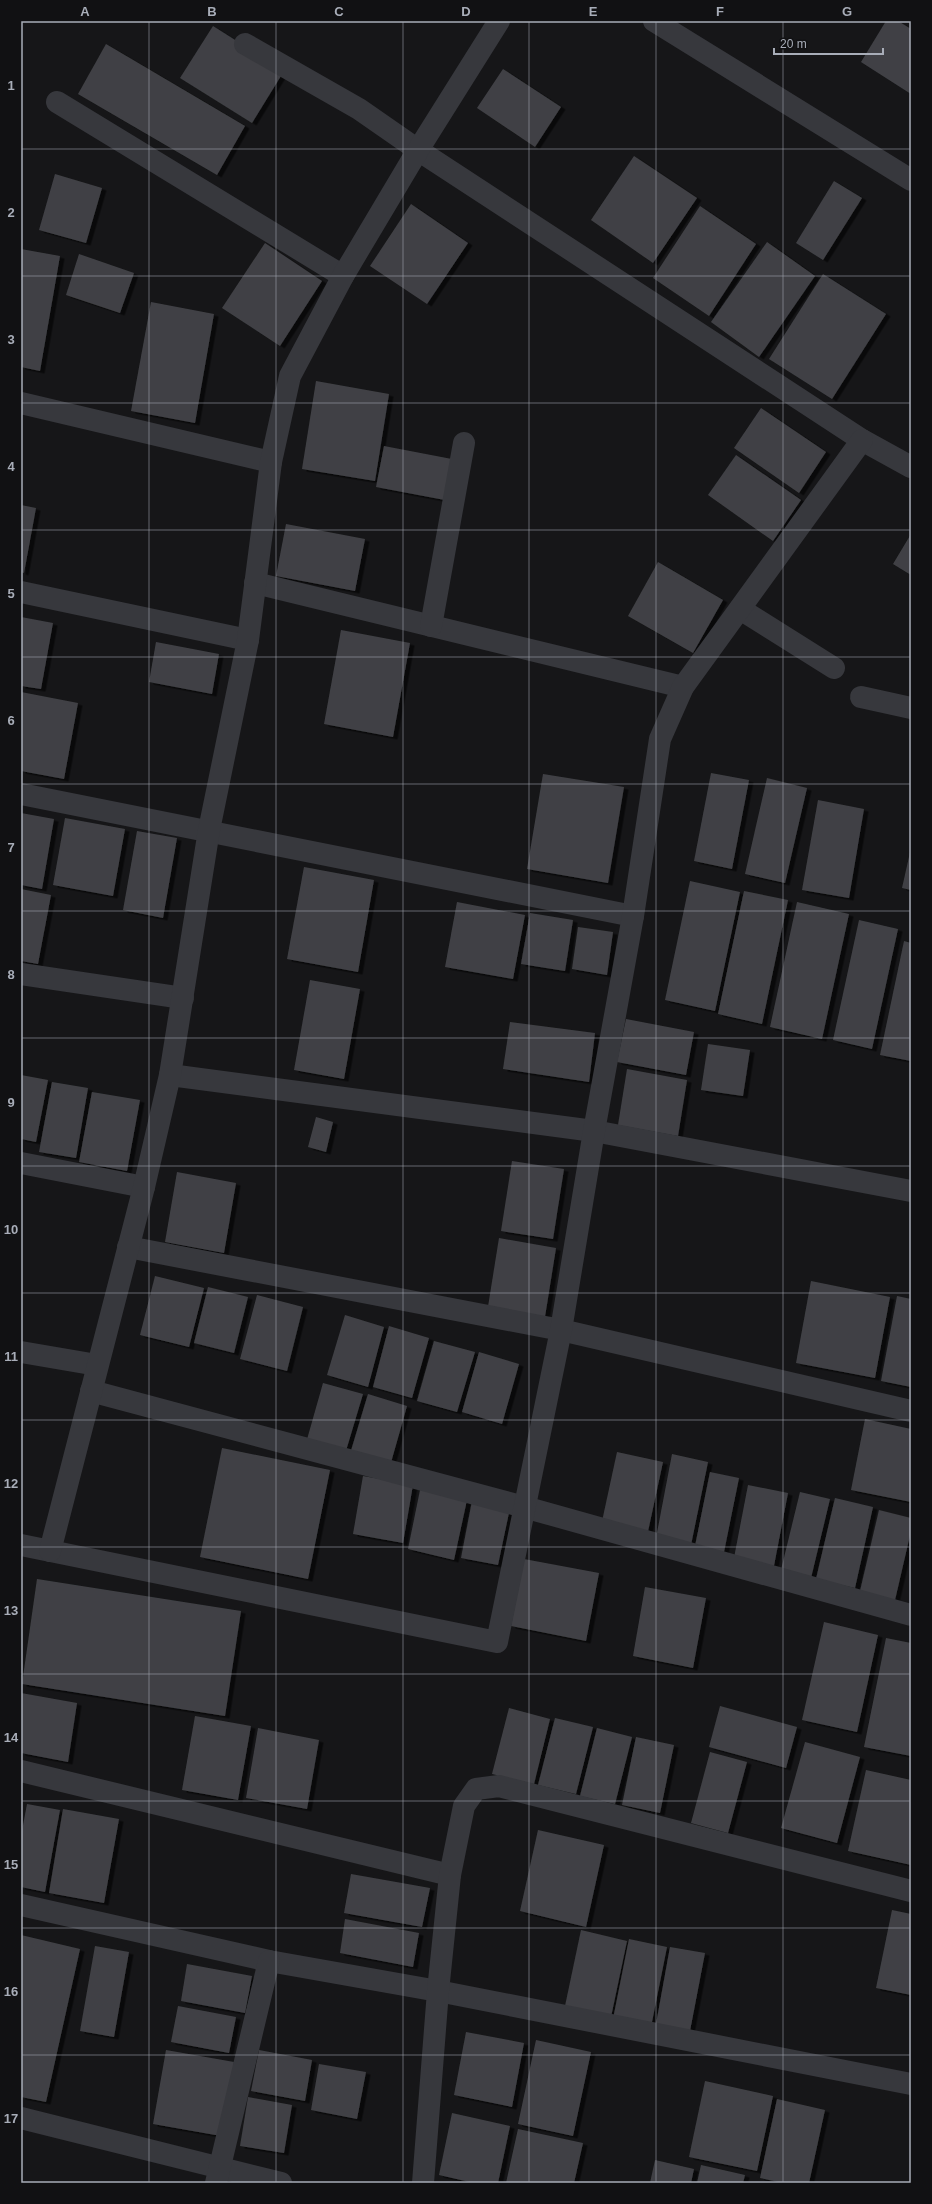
<svg xmlns="http://www.w3.org/2000/svg" width="932" height="2204" viewBox="0 0 932 2204" font-family="Helvetica,sans-serif">
  <style>
    .building { fill: #404145; filter: url(#shadow) }
    .lines { fill: none; stroke-linecap: round; stroke-linejoin: round }
    .street { stroke: #37383d; stroke-width: 22 }
    .grid { fill: none; stroke: #a8adb8; stroke-width: 1; stroke-opacity: 0.55 }
    .neatline { fill: none; stroke: #a8adb8; stroke-width: 1.5 }
    .grid-label { font-size: 13px; text-anchor: middle; font-weight: bold; fill: #a8adb8 }
  </style>
  <defs>
    <filter id="shadow"><feDropShadow dx="4.5" dy="2.5" stdDeviation="0" flood-color="#0009"/></filter>
  </defs>
  <rect width="100%" height="100%" fill="#161618"/>
  <g class="building">
    <path d="M886 21H898L911 29V94L861 62Z"/>
    <path d="M213 26 284 71 252 123 180 78Z"/>
    <path d="M106 44 245 126 217 175 78 94Z"/>
    <path d="M503 69 561 107 535 147 477 108Z"/>
    <path d="M634 156 697 198 653 263 591 220Z"/>
    <path d="M55 174 102 188 86 243 39 230Z"/>
    <path d="M834 181 862 198 823 260 796 243Z"/>
    <path d="M411 204 468 243 427 304 370 266Z"/>
    <path d="M700 206 756 244 709 316 653 278Z"/>
    <path d="M767 242 815 276 759 357 711 322Z"/>
    <path d="M265 243 322 281 280 346 222 308Z"/>
    <path d="M21 249 60 256 40 371 21 367Z"/>
    <path d="M79 254 134 273 120 313 66 295Z"/>
    <path d="M823 274 886 314 832 399 769 359Z"/>
    <path d="M151 302 214 314 195 423 131 411Z"/>
    <path d="M316 381 389 394 375 481 302 469Z"/>
    <path d="M761 408 826 452 799 493 734 448Z"/>
    <path d="M384 446 457 460 450 501 376 487Z"/>
    <path d="M736 455 801 500 773 541 708 495Z"/>
    <path d="M21 505 36 508 24 573 21 572Z"/>
    <path d="M286 524 365 539 355 591 276 576Z"/>
    <path d="M911 534V575L893 564Z"/>
    <path d="M658 562 723 600 693 653 628 616Z"/>
    <path d="M21 617 53 623 41 689 21 686Z"/>
    <path d="M341 630 410 643 393 737 324 724Z"/>
    <path d="M156 642 219 654 212 694 149 682Z"/>
    <path d="M21 692 78 703 64 779 21 771Z"/>
    <path d="M711 773 749 780 732 869 694 861Z"/>
    <path d="M543 774 624 787 608 883 527 869Z"/>
    <path d="M767 778 807 788 785 883 745 874Z"/>
    <path d="M818 800 864 809 849 898 802 890Z"/>
    <path d="M21 813 54 819 42 889 21 885Z"/>
    <path d="M65 818 125 829 113 896 53 885Z"/>
    <path d="M137 831 177 838 163 918 123 910Z"/>
    <path d="M911 848V890L902 888Z"/>
    <path d="M304 867 374 880 358 972 287 959Z"/>
    <path d="M690 881 740 892 715 1011 665 1000Z"/>
    <path d="M21 889 51 895 38 964 21 961Z"/>
    <path d="M744 891 788 900 762 1024 718 1014Z"/>
    <path d="M457 902 525 915 513 979 445 967Z"/>
    <path d="M797 902 849 914 822 1039 770 1027Z"/>
    <path d="M530 913 573 920 565 971 521 964Z"/>
    <path d="M859 920 898 929 872 1049 833 1040Z"/>
    <path d="M578 927 613 932 607 975 572 969Z"/>
    <path d="M904 941 911 943V1061L880 1055Z"/>
    <path d="M310 980 360 989 344 1079 294 1070Z"/>
    <path d="M626 1019 694 1032 686 1075 617 1062Z"/>
    <path d="M510 1022 595 1033 589 1082 503 1069Z"/>
    <path d="M708 1044 750 1050 743 1096 701 1090Z"/>
    <path d="M627 1069 687 1080 678 1136 618 1125Z"/>
    <path d="M21 1075 48 1080 36 1142 21 1139Z"/>
    <path d="M52 1082 88 1088 76 1158 39 1152Z"/>
    <path d="M92 1092 140 1100 127 1171 79 1162Z"/>
    <path d="M316 1117 333 1122 326 1152 308 1147Z"/>
    <path d="M512 1161 564 1169 553 1239 501 1231Z"/>
    <path d="M177 1172 236 1183 224 1253 165 1242Z"/>
    <path d="M499 1238 556 1248 544 1323 487 1313Z"/>
    <path d="M155 1276 204 1288 189 1347 140 1335Z"/>
    <path d="M811 1281 890 1297 875 1378 796 1363Z"/>
    <path d="M208 1287 248 1297 234 1353 194 1343Z"/>
    <path d="M257 1295 303 1307 287 1371 240 1359Z"/>
    <path d="M897 1296 911 1299V1387L881 1381Z"/>
    <path d="M345 1315 384 1327 368 1387 327 1375Z"/>
    <path d="M389 1326 429 1338 412 1398 373 1387Z"/>
    <path d="M434 1341 475 1352 457 1412 417 1401Z"/>
    <path d="M479 1352 519 1364 502 1424 462 1412Z"/>
    <path d="M323 1383 363 1394 345 1454 306 1443Z"/>
    <path d="M368 1394 407 1406 390 1466 350 1454Z"/>
    <path d="M865 1419 911 1429V1502L851 1490Z"/>
    <path d="M222 1448 330 1470 308 1579 200 1557Z"/>
    <path d="M617 1452 663 1462 647 1536 601 1526Z"/>
    <path d="M672 1454 708 1462 691 1545 656 1538Z"/>
    <path d="M710 1472 739 1478 723 1557 694 1551Z"/>
    <path d="M363 1476 413 1485 403 1543 353 1534Z"/>
    <path d="M748 1485 788 1493 773 1571 733 1563Z"/>
    <path d="M420 1490 467 1500 454 1560 408 1549Z"/>
    <path d="M800 1492 830 1499 811 1578 781 1570Z"/>
    <path d="M835 1498 873 1507 855 1588 816 1579Z"/>
    <path d="M472 1501 510 1508 498 1565 461 1558Z"/>
    <path d="M879 1510 911 1518V1531L895 1600 860 1591Z"/>
    <path d="M524 1559 599 1573 586 1641 511 1626Z"/>
    <path d="M37 1579 241 1611 225 1716 22 1684Z"/>
    <path d="M645 1587 706 1598 693 1668 633 1656Z"/>
    <path d="M824 1622 878 1635 857 1732 802 1720Z"/>
    <path d="M886 1638 911 1643V1756L864 1747Z"/>
    <path d="M21 1693 77 1703 68 1762 21 1753Z"/>
    <path d="M720 1706 797 1727 786 1768 709 1747Z"/>
    <path d="M509 1708 550 1719 534 1784 492 1774Z"/>
    <path d="M195 1716 251 1726 238 1800 182 1790Z"/>
    <path d="M555 1718 593 1727 576 1794 538 1785Z"/>
    <path d="M258 1728 319 1740 307 1809 246 1798Z"/>
    <path d="M597 1728 632 1737 615 1804 580 1796Z"/>
    <path d="M636 1737 674 1745 660 1813 622 1805Z"/>
    <path d="M805 1742 860 1757 837 1843 781 1828Z"/>
    <path d="M710 1752 747 1762 728 1833 691 1823Z"/>
    <path d="M866 1770 911 1780V1865L848 1851Z"/>
    <path d="M27 1804 60 1810 45 1892 21 1887V1836Z"/>
    <path d="M63 1809 119 1819 104 1903 49 1893Z"/>
    <path d="M538 1830 604 1845 586 1927 520 1911Z"/>
    <path d="M351 1874 430 1888 422 1927 344 1913Z"/>
    <path d="M892 1910 911 1914V1995L876 1988Z"/>
    <path d="M345 1919 419 1933 413 1967 340 1953Z"/>
    <path d="M581 1930 627 1941 611 2017 565 2006Z"/>
    <path d="M21 1935 80 1949 46 2102 21 2097Z"/>
    <path d="M629 1939 667 1947 651 2027 613 2019Z"/>
    <path d="M95 1946 129 1952 114 2037 80 2031Z"/>
    <path d="M670 1947 705 1953 690 2031 656 2024Z"/>
    <path d="M187 1964 252 1976 245 2013 181 2001Z"/>
    <path d="M178 2006 236 2017 229 2053 171 2042Z"/>
    <path d="M466 2032 524 2043 512 2107 454 2095Z"/>
    <path d="M536 2040 591 2052 573 2136 518 2124Z"/>
    <path d="M166 2050 234 2062 221 2136 153 2124Z"/>
    <path d="M259 2050 312 2060 305 2101 251 2091Z"/>
    <path d="M319 2064 366 2072 357 2119 311 2110Z"/>
    <path d="M705 2081 773 2096 757 2171 689 2157Z"/>
    <path d="M248 2097 292 2105 284 2153 240 2146Z"/>
    <path d="M777 2099 825 2110 809 2183H783L760 2178Z"/>
    <path d="M452 2113 510 2126 498 2183H474L439 2175Z"/>
    <path d="M518 2129 583 2143 574 2183H506Z"/>
    <path d="M655 2160 694 2169 691 2183H650Z"/>
    <path d="M701 2165 745 2175 743 2183H697Z"/>
  </g>
  <g class="lines">
    <g class="street">
      <path d="M654 21 911 180"/>
      <path d="M245 44 359 109 418 150 862 440 911 467"/>
      <path d="M57 102 343 276"/>
      <path d="M21 403 271 462"/>
      <path d="M255 583 683 687"/>
      <path d="M21 592 248 640"/>
      <path d="M740 609 834 668"/>
      <path d="M431 626 464 443"/>
      <path d="M861 697 911 708"/>
      <path d="M21 794 633 916"/>
      <path d="M21 974 183 998"/>
      <path d="M170 1075 594 1131 911 1191"/>
      <path d="M21 1163 144 1187"/>
      <path d="M128 1247 561 1330 911 1411"/>
      <path d="M21 1352 97 1365"/>
      <path d="M91 1391 524 1507 911 1615"/>
      <path d="M21 1545 497 1642 561 1330 594 1131 633 916 660 739 683 687 862 440"/>
      <path d="M50 1551 144 1187 170 1075 209 830 248 640 271 462 290 376 343 276 418 150 499 21"/>
      <path d="M21 1771 450 1875"/>
      <path d="M21 1905 269 1961 438 1991 911 2084"/>
      <path d="M21 2118 281 2183"/>
      <path d="M216 2183 269 1961"/>
      <path d="M423 2183 438 1991 450 1875 464 1806 476 1789 499 1786 911 1891"/>
    </g>
  </g>
  <path class="grid" d="M149 21V2183M276 21V2183M403 21V2183M529 21V2183M656 21V2183M783 21V2183M21 149H911M21 276H911M21 403H911M21 530H911M21 657H911M21 784H911M21 911H911M21 1038H911M21 1166H911M21 1293H911M21 1420H911M21 1547H911M21 1674H911M21 1801H911M21 1928H911M21 2055H911"/>
  <rect width="932" height="2204" fill="none" stroke="#111113" stroke-width="44"/>
  <path d="M774 48v6h109v-6" fill="none" stroke="#a8adb8" stroke-width="2"/>
  <text x="780" y="48" font-size="12" fill="#a8adb8" stroke="#111113" stroke-width="3" paint-order="stroke">20 m</text>
  <rect x="22" y="22" width="888" height="2160" class="neatline"/>
  <g class="grid-label">
    <text x="85" y="16">A</text>
    <text x="212" y="16">B</text>
    <text x="339" y="16">C</text>
    <text x="466" y="16">D</text>
    <text x="593" y="16">E</text>
    <text x="720" y="16">F</text>
    <text x="847" y="16">G</text>
    <text x="11" y="90">1</text>
    <text x="11" y="217">2</text>
    <text x="11" y="344">3</text>
    <text x="11" y="471">4</text>
    <text x="11" y="598">5</text>
    <text x="11" y="725">6</text>
    <text x="11" y="852">7</text>
    <text x="11" y="979">8</text>
    <text x="11" y="1107">9</text>
    <text x="11" y="1234">10</text>
    <text x="11" y="1361">11</text>
    <text x="11" y="1488">12</text>
    <text x="11" y="1615">13</text>
    <text x="11" y="1742">14</text>
    <text x="11" y="1869">15</text>
    <text x="11" y="1996">16</text>
    <text x="11" y="2123">17</text>
  </g>
</svg>
